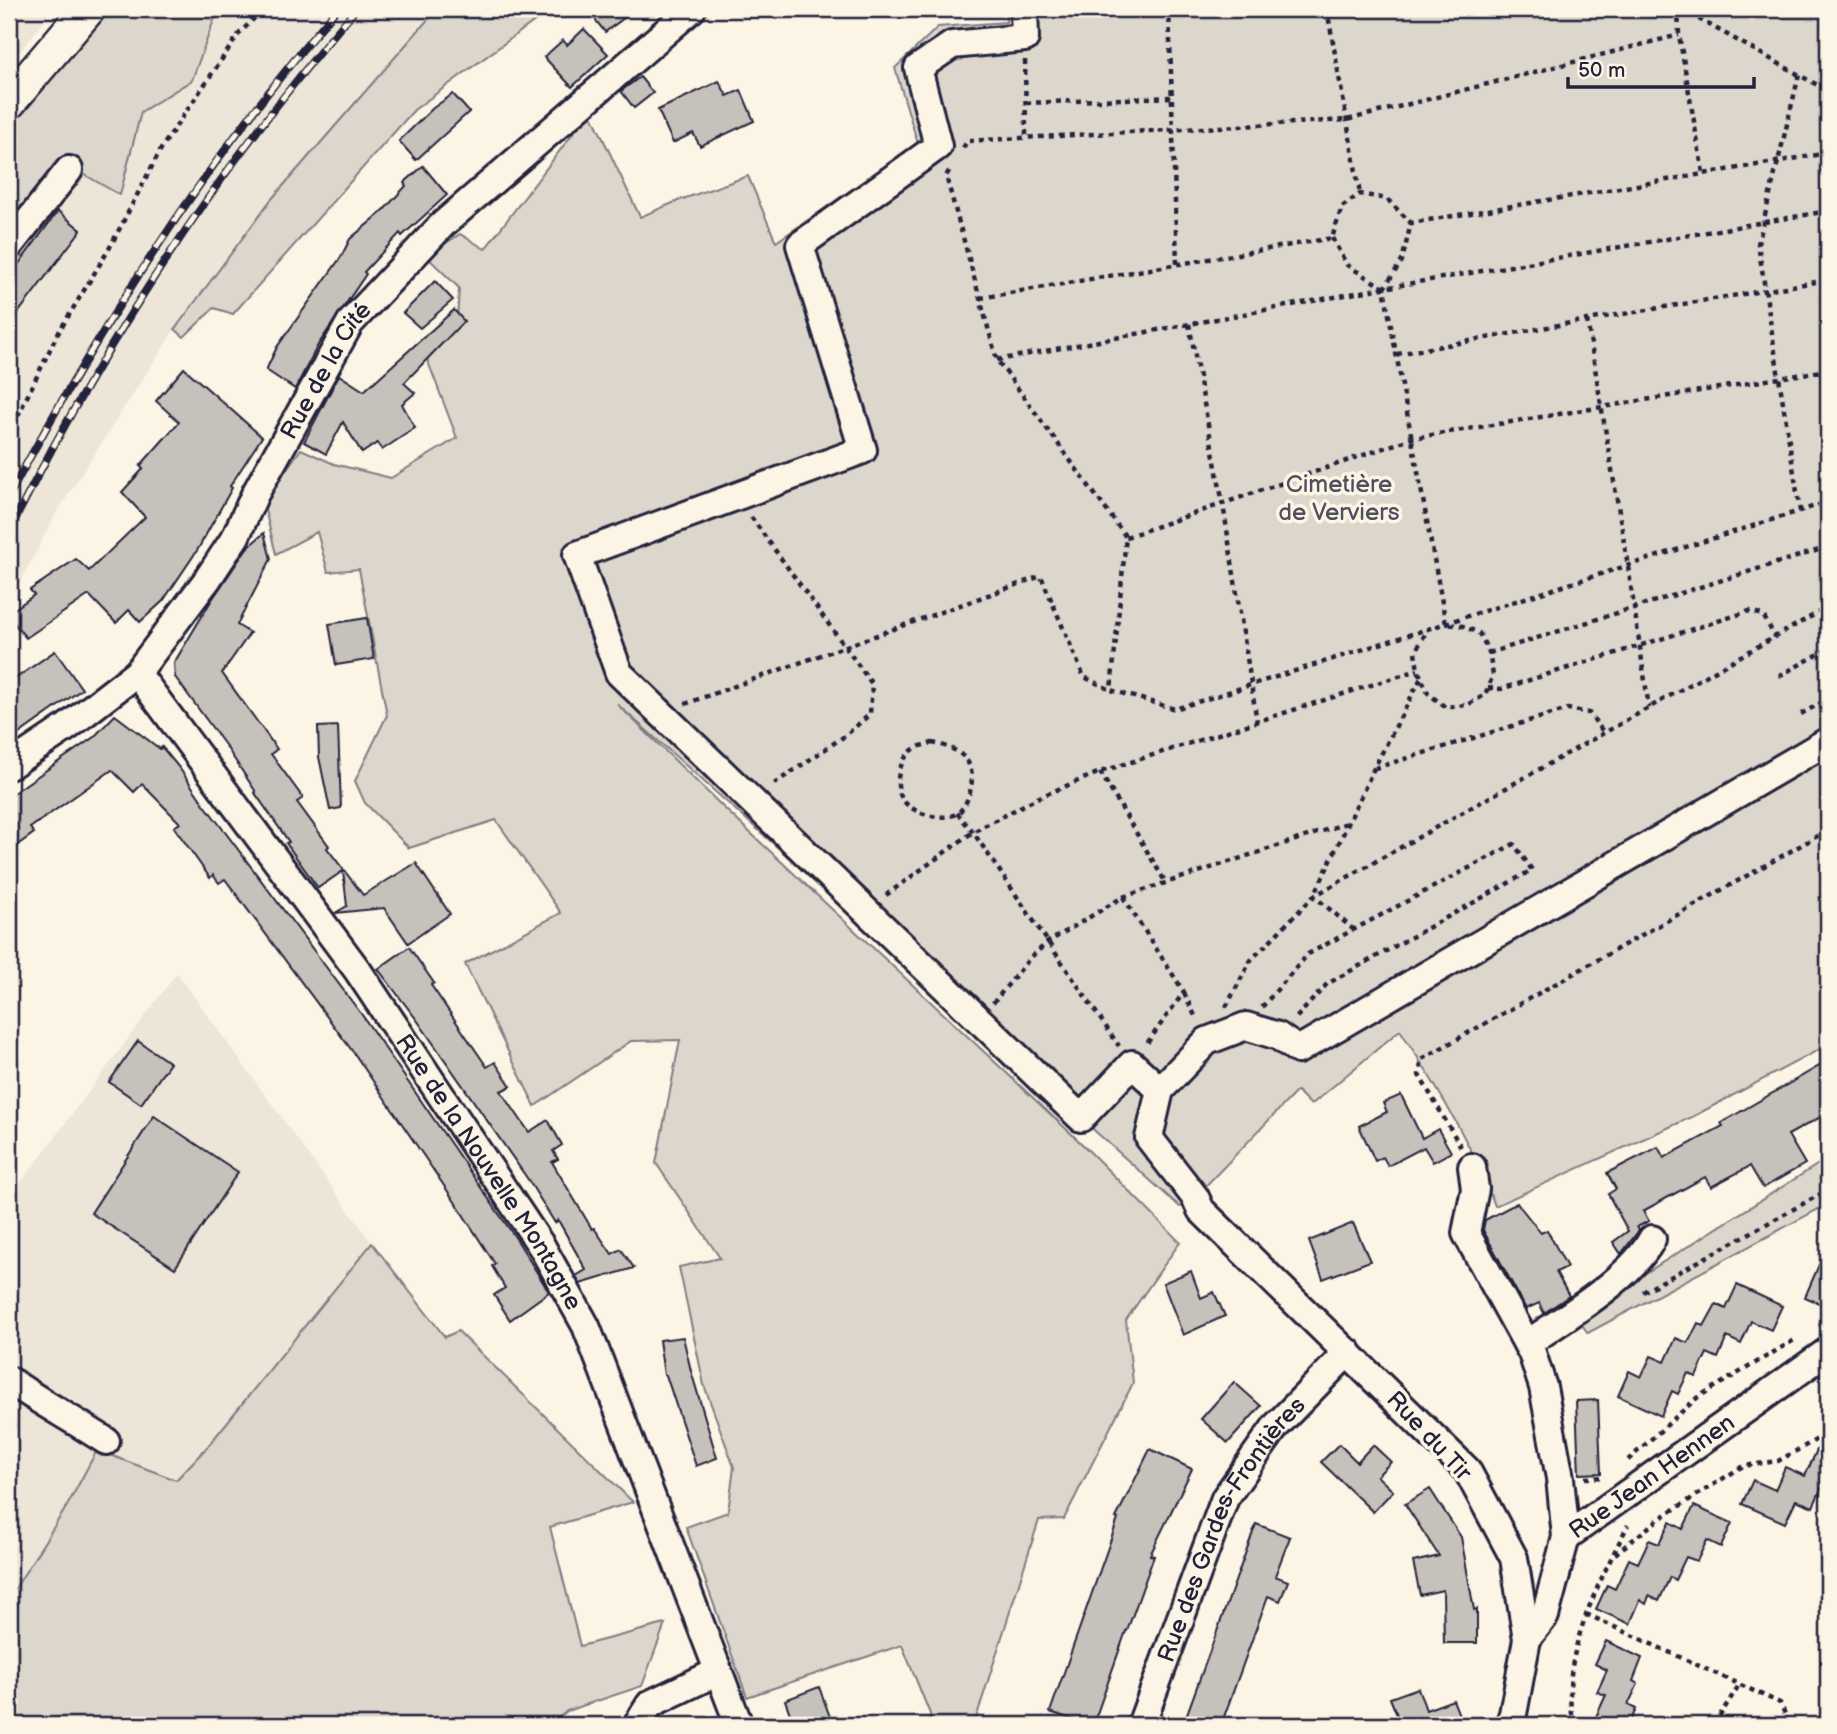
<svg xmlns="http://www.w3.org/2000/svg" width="1837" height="1734" viewBox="0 0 1837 1734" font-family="'Balsamiq Sans',sans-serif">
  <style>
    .built { fill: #ece5d8 }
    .green { fill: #dcd6cc; stroke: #7f7c84; stroke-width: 2 }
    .building { fill: #c6c1bb; stroke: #22223b; stroke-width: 2 }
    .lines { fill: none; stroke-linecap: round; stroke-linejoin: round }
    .minor-casing { stroke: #22223b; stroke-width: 32 }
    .major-casing { stroke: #22223b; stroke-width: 38 }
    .path { stroke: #22223b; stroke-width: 4.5; stroke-dasharray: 5 5; stroke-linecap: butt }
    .minor { stroke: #fcf5e5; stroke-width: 26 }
    .major { stroke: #fcf5e5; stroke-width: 33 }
    .rail-casing { stroke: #22223b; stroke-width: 8 }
    .rail { stroke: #fcf5e5; stroke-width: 5; stroke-dasharray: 16; stroke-linecap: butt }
    .labels { text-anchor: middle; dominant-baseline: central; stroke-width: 7; stroke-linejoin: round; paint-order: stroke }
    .street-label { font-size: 24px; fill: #22223b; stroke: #fcf5e5 }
    .park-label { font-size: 24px; fill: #504f5f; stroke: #fcf5e5 }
  </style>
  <rect width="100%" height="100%" fill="#fcf5e5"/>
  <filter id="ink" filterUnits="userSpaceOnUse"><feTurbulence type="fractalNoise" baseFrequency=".0143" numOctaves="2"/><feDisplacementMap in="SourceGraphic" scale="14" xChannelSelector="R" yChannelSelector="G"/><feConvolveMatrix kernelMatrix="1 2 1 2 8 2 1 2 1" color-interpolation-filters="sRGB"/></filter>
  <g filter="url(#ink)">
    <g class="built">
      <path d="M9 9H53L9 66Z"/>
      <path d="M225 9H437L270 201 175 329 57 512 9 603V226L59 160 120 194 141 112 192 80 214 20Z"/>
      <path d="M177 973 372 1243 208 1446 176 1481 97 1451 67 1506 9 1598V1199Z"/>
    </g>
    <g class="green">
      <path d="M114 9H225L214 20 192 80 141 112 120 195 59 160 9 226V129L79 38Z"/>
      <path d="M437 9H551L414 110 233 314 214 308 184 337 175 329 270 201Z"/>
      <path d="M1005 9H1828V1045L1694 1116 1495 1206C1473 1146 1435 1083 1400 1030L1311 1105 1297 1091 1195 1197 1180 1207 617 704 725 809 1078 1140 1180 1242 1126 1320 1133 1383 1064 1519 1039 1520 974 1725H930V1714L902 1645 747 1697 686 1527 728 1512 734 1467 704 1385 679 1267 720 1258 656 1163 680 1040 631 1041 535 1106 465 964 561 913 496 820 409 848 365 803 355 781 387 715 359 569 328 572 317 532 276 554 263 502 301 449 334 464 391 478 457 438 427 359 457 322 459 288 426 256 460 234 485 249 590 111 640 217 680 200 748 176 776 242 918 144 895 68 938 27 1006 22Z"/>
      <path d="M1828 1158V1204L1588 1333 1576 1317Z"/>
      <path d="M372 1243 445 1337 458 1331 633 1502 550 1527 580 1646 665 1624 642 1686 567 1711 550 1725H9V1598L67 1506 97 1450 176 1480 208 1446Z"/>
    </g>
    <g class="building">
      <path d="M587 9H636L605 32Z"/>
      <path d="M584 29 608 54 572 87 544 57 563 40 567 45Z"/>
      <path d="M640 77 653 93 634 108 621 91Z"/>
      <path d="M719 81 727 96 741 90 754 121 700 146 693 133 673 143 658 110Z"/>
      <path d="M453 94 469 112 416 160 399 141 433 108Z"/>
      <path d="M423 166 447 195 402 236 400 233 364 272 366 274 318 345 295 389 266 370 277 347 341 257 350 239 382 212 406 186 404 183Z"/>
      <path d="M58 211 81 230 9 325V277Z"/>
      <path d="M435 281 453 300 420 328 403 313Z"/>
      <path d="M454 310 464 321 404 383 415 393 402 404 415 428 382 450 377 443 362 453 343 422 326 454 304 442 339 375 364 391Z"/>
      <path d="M184 368 262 437 230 486 232 488 198 549 163 601 140 622 129 610 116 623 89 595 26 638 9 617V613L34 595 30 590 76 559 89 571 145 517 122 492 143 469 140 466 179 422 156 401Z"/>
      <path d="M264 533 271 559 237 625 250 633 222 673 277 749 271 754 303 798 297 802 329 846 327 848 363 895 416 863 450 914 408 943 384 908 335 913 347 906 343 871 318 888 286 843 289 842 255 793 256 792 225 745 175 677 174 663 211 601 247 548Z"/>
      <path d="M367 618 374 659 336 665 329 624Z"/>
      <path d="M55 651 82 689 9 741V683Z"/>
      <path d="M115 715 160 749 162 747 180 769 204 804 362 1015 517 1240 549 1292 510 1320 494 1295 505 1288 492 1266 495 1264 455 1202 356 1056 225 879 219 883 213 875 210 878 174 827 180 823 142 784 134 792 112 770 30 828 34 833 9 851V796L94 737Z"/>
      <path d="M338 726 341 808 330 810 319 757 318 727Z"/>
      <path d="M409 947 434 983 431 985 487 1067 495 1062 511 1086 501 1091 529 1132 548 1120 562 1145 553 1151 558 1159 552 1162 592 1229 594 1228 612 1254 621 1249 634 1268 580 1284 576 1276 586 1270 558 1220 555 1223 527 1178 417 1020 378 969Z"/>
      <path d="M138 1041 170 1063 141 1104 109 1082Z"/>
      <path d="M1828 1061V1113L1788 1135 1805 1164 1763 1188 1750 1166 1711 1187 1705 1177 1643 1211 1649 1221 1637 1227 1639 1230 1621 1254 1613 1242 1628 1231 1608 1194 1616 1189 1607 1173 1658 1147 1664 1158 1723 1126 1721 1123Z"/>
      <path d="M1401 1095 1422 1138 1438 1129 1451 1152 1433 1162 1424 1147 1388 1166 1383 1157 1375 1161 1359 1126 1387 1112 1383 1103Z"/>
      <path d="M154 1116 238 1172 175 1268 91 1213Z"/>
      <path d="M1517 1203 1541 1233 1547 1230 1567 1267 1556 1272 1569 1296 1544 1313 1539 1303 1526 1309 1483 1230 1485 1220Z"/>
      <path d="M1353 1223 1370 1261 1323 1279 1309 1241Z"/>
      <path d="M1828 1244V1307L1805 1297Z"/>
      <path d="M1191 1271 1201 1298 1214 1292 1225 1316 1183 1335 1163 1283Z"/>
      <path d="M1737 1285 1782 1306 1771 1330 1751 1321 1741 1344 1727 1337 1718 1358 1707 1353 1696 1377 1688 1373 1678 1394 1672 1391 1661 1416 1618 1396 1629 1371 1641 1377 1651 1356 1665 1362 1676 1338 1688 1343 1698 1323 1704 1326 1716 1304 1726 1309Z"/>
      <path d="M683 1337 691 1371 717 1458 696 1466 666 1375H664L659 1340Z"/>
      <path d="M1234 1382 1261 1406 1228 1443 1201 1419Z"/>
      <path d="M1598 1400 1601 1473 1579 1474 1576 1401Z"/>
      <path d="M1828 1426V1474L1813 1507 1796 1500 1785 1523 1742 1504 1753 1480 1775 1490 1785 1467 1805 1476Z"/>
      <path d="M1339 1444 1357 1462 1373 1445 1391 1462 1377 1476 1393 1491 1373 1512 1321 1462Z"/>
      <path d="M1150 1449 1192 1469 1150 1555 1154 1556 1127 1631H1126L1093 1725H1089L1050 1712 1118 1519 1116 1518Z"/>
      <path d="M1430 1489 1461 1537 1474 1610 1477 1609V1643H1444L1443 1590 1420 1595 1413 1562 1439 1556 1405 1504Z"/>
      <path d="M1694 1506 1732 1523 1721 1547 1707 1540 1697 1561 1686 1557 1675 1580 1670 1577 1659 1601 1649 1596 1646 1604 1640 1600 1630 1624 1596 1609 1607 1585 1615 1589 1629 1559 1638 1563 1649 1540 1659 1544 1670 1522 1683 1529Z"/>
      <path d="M1256 1524 1290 1537 1275 1576 1288 1581 1280 1601 1268 1596 1221 1725H1183Z"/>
      <path d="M1606 1641 1642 1658 1633 1681 1638 1684 1628 1705 1636 1709 1629 1725H1598L1600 1721 1595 1719 1606 1695 1597 1692 1607 1670 1595 1664Z"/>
      <path d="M819 1687 833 1725H794L785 1700Z"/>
      <path d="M1418 1688 1426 1710 1453 1700 1463 1725H1391V1723L1399 1720 1390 1698Z"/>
    </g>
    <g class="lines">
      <defs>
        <g id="minor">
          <path d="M1024 9 1025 38 952 45 918 68 938 146 800 245 863 450 577 555 619 673 1081 1118 1132 1064 1160 1090"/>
          <path d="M9 246 69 170"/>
          <path id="s1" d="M137 673 358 971 542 1247 586 1326 739 1725"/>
          <path id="s2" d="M9 766 67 727 137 673 207 580 236 536 255 494 350 323 442 225 692 9"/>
          <path d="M1472 1167 1475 1189 1466 1233 1532 1353 1543 1387 1560 1478 1566 1537 1545 1616 1527 1639"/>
          <path d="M1527 1344C1565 1317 1631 1279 1652 1239"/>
          <path d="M9 1380C40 1402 74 1420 106 1441"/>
          <path id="s3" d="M1566 1537 1828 1351"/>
          <path d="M637 1725 650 1704 717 1672"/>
          <path id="s4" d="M1141 1725 1225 1498 1276 1426 1348 1352"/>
          <path d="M1509 1725 1513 1714 1527 1639 1514 1558 1467 1470 1201 1210 1195 1197 1149 1138 1160 1090 1207 1041 1246 1026 1278 1036 1298 1050 1828 741"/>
        </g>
        <path id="major" d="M9 102 88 9"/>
      </defs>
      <use href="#minor" class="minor-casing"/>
      <use href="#major" class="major-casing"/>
      <g class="path">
        <path d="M1169 9 1177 264"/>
        <path d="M1327 9 1360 194"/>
        <path d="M1678 9 1679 35 1703 173"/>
        <path d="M1681 9 1828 91"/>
        <path d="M1025 60 1026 137"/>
        <path d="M1799 75 1758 244 1800 511"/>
        <path d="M1026 103 1172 97"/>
        <path d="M963 148 967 141 1347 120 1679 35"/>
        <path d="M1828 153 1411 223 1402 261 1384 288 1828 211"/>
        <path d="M949 171 946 176 997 360 1126 537 1111 690 1175 709 1828 502"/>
        <path d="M1332 238 1347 265 1384 288 1446 624 1463 626 1479 633 1489 653 1493 675 1485 695 1467 705 1445 707 1428 693 1418 670 1415 652 1427 631"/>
        <path d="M980 298 1332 238 1342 207 1360 194 1387 199 1411 223"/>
        <path d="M1587 320 1628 566 1649 708"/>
        <path d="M1189 324 1223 504 1257 722"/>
        <path d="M1397 354 1587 320 1828 280"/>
        <path d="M997 360 1383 288"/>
        <path d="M9 434 57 335 109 249 162 147 239 34 263 9"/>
        <path d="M751 517 872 684 870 714 846 735 771 786"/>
        <path d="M1126 537 1413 438 1828 370"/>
        <path d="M1489 653 1828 547"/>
        <path d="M1779 676 1828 649"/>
        <path d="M1488 688 1501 689 1750 611 1763 615 1775 637"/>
        <path d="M685 704 1041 576 1084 677 1111 690"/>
        <path d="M1801 714 1828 699"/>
        <path d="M932 743C962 748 979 763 969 795 967 801 963 809 958 813 942 822 913 814 903 800 892 784 900 756 916 748 921 745 927 745 932 743Z"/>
        <path d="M1375 768 1568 709 1589 713 1604 733"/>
        <path d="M1100 772 1166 883"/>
        <path d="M957 813 973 832 1119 1046"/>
        <path d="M886 895 973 832 1037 798 1100 772 1418 670"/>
        <path d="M1123 897 1347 823"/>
        <path d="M1354 930 1314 896 1828 607"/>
        <path d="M1184 993 1197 1020"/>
        <path d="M993 1003 1030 958 1048 942 1123 897 1184 992 1145 1046"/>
        <path d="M1226 1007 1251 960 1314 896 1374 768 1421 678"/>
        <path d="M1262 1007 1308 954 1514 844 1532 870 1327 984 1296 1018"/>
        <path d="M1461 1147 1419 1075 1422 1059 1828 830"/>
        <path d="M1643 1292 1828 1190"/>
        <path d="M1819 1326 1828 1321"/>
        <path d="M1628 1460 1698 1397 1796 1339"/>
        <path d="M1585 1478 1605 1477"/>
        <path d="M1615 1554 1659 1519 1743 1466 1778 1461 1828 1433"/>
        <path d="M1586 1614 1780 1703 1790 1725"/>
        <path d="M1575 1725C1555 1663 1600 1580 1628 1525"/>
        <path d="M1714 1725 1739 1685"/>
      </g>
      <use href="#minor" class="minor"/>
      <use href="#major" class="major"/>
      <defs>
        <g id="rail">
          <path d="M9 496C102 322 208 158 337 9"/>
          <path d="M9 532C103 342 217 170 356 9"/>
        </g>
      </defs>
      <use href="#rail" class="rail-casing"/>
      <use href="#rail" class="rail"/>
    </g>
  </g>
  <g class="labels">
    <g class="street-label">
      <text stroke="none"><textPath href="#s2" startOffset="516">Rue de la Cité</textPath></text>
      <text stroke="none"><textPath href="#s1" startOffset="611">Rue de la Nouvelle Montagne</textPath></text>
      <text transform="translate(1429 1436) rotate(47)">Rue du Tir</text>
      <text stroke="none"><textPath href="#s3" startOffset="105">Rue Jean Hennen</textPath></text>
      <text stroke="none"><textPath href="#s4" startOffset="217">Rue des Gardes-Frontières</textPath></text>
    </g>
    <g class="park-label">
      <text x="1339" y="484">Cimetière<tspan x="1339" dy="28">de Verviers</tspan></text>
    </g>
  </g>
  <rect width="1837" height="1734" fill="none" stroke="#fcf5e5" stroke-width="35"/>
  <rect x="18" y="18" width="1802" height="1699" fill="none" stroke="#22223b" stroke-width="2.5" filter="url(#ink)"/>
  <path d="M1568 77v10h186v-10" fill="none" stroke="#22223b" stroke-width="3.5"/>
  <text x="1578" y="77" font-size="21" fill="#22223b" stroke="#fcf5e5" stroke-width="5" paint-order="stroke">50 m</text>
</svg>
